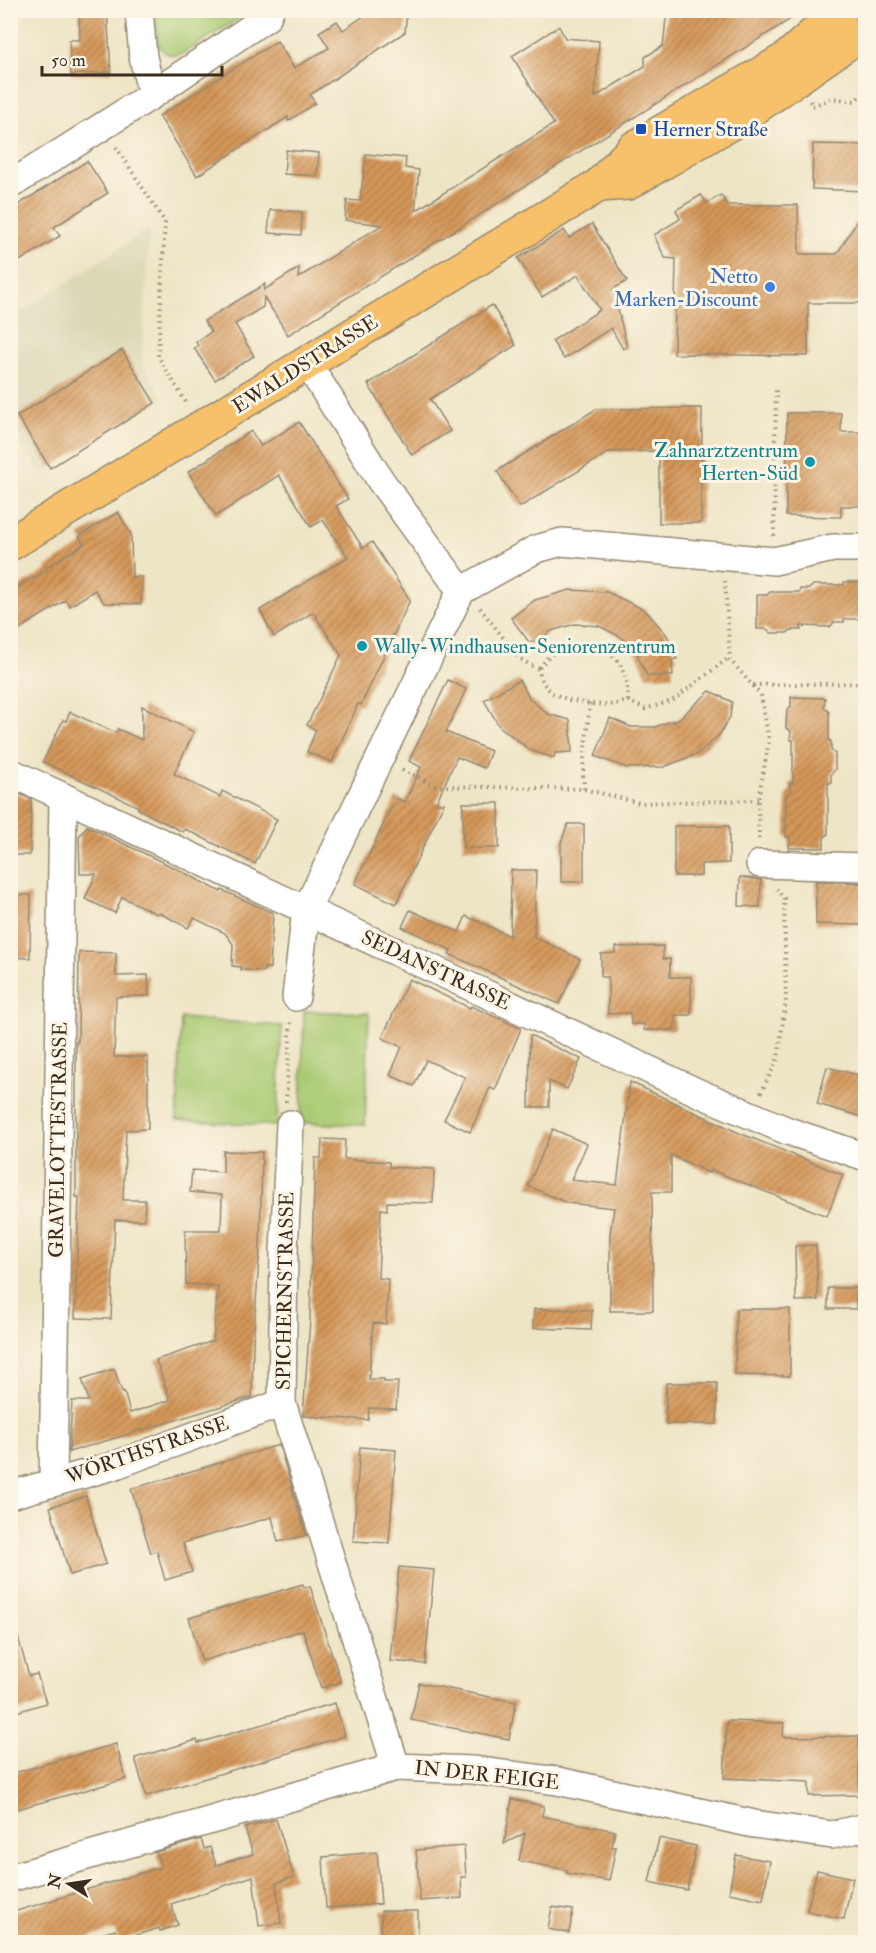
<svg xmlns="http://www.w3.org/2000/svg" width="876" height="1953" viewBox="0 0 876 1953" font-family="'IM FELL Double Pica',serif">
  <style>
    .built { fill: #ddd9b8 }
    .green { fill: #aacb73; stroke: #727a48; stroke-width: 1.5 }
    .building { fill: url(#building-hatch) }
    .lines { fill: none; stroke-linecap: round; stroke-linejoin: round }
    .minor-casing { stroke: #948872; stroke-width: 30 }
    .major-casing { stroke: #948872; stroke-width: 36 }
    .path { stroke: #948872; stroke-width: 4; stroke-dasharray: 1.5 4.5; stroke-linecap: butt }
    .minor { stroke: #fff; stroke-width: 27 }
    .major { stroke: #f6c16b; stroke-width: 33 }
    .transit-dot { fill: #1a4fb4; stroke: #fcf5e5; stroke-width: 2 }
    .shop-dot { fill: #3f7fe0; stroke: #fcf5e5; stroke-width: 2 }
    .culture-dot { fill: #0f9aa8; stroke: #fcf5e5; stroke-width: 2 }
    .labels { text-anchor: middle; dominant-baseline: central; stroke-width: 6; stroke-linejoin: round; paint-order: stroke }
    .transit-label { font-size: 20px; fill: #164399; stroke: #fcf5e5; text-anchor: start }
    .shop-label { font-size: 20px; fill: #366cbe; stroke: #fcf5e5; text-anchor: end }
    .street-label { font-size: 20px; fill: #3b2a1e; stroke: #fcf5e5 }
    .culture-label { font-size: 20px; fill: #0d838f; stroke: #fcf5e5; text-anchor: end }
  </style>
  <defs>
    <pattern id="building-hatch" width="6" height="6" patternUnits="userSpaceOnUse" patternTransform="scale(1.5)"><rect width="6" height="6" fill="#d49759"/><path d="M-1 1l2-2M0 6l6-6M5 7l2-2" fill="none" stroke="#ad7b49"/></pattern>
  </defs>
  <rect width="100%" height="100%" fill="#fcf5e5"/>
  <filter id="ink" filterUnits="userSpaceOnUse"><feTurbulence type="fractalNoise" baseFrequency=".0167" numOctaves="2"/><feDisplacementMap in="SourceGraphic" scale="12" xChannelSelector="R" yChannelSelector="G"/><feConvolveMatrix kernelMatrix="1 2 1 2 8 2 1 2 1" color-interpolation-filters="sRGB"/></filter>
  <filter id="wash" filterUnits="userSpaceOnUse"><feTurbulence type="fractalNoise" baseFrequency=".008" numOctaves="4" result="noise"/><feDisplacementMap in="SourceGraphic" scale="24" xChannelSelector="R" yChannelSelector="G"/><feGaussianBlur stdDeviation="1.35" result="paint"/><feColorMatrix in="noise" values="0 0 0 0 0 0 0 0 0 0 0 0 0 0 0 0 0 1.4 0 .05"/><feComposite in="paint" operator="in"/></filter>
  <g filter="url(#wash)">
    <rect width="100%" height="100%" fill="#eee5c6"/>
    <path class="built" d="M149 229 142 362 163 398 41 473 11 426V318Z"/>
    <g class="green">
      <path d="M156 11V10L251 11 182 54C152 60 157 31 156 11Z"/>
      <path d="M304 1011 369 1013 365 1125 301 1123Z"/>
      <path d="M181 1018 282 1026 277 1126 177 1120Z"/>
    </g>
    <g id="blocks">
      <g class="building">
        <path d="M79 10H107L111 72 71 75 69 40H80Z"/>
        <path d="M373 10H407L405 32 310 95 315 103 288 121V117L197 176 159 116 277 41 294 68 329 48 319 32 337 21 343 30Z"/>
        <path d="M667 10H805L288 335 264 297 263 307 235 324 254 356 215 380 194 348 198 346 196 342 211 332 204 321 265 284 264 290 299 268 298 278 382 225 345 220 347 200 360 201 366 154 406 158 405 168 419 170 415 211 554 124 512 56 559 26 565 38 599 41 595 97 645 66V57L663 46Z"/>
        <path d="M813 144 866 145V191L812 189Z"/>
        <path d="M286 150 319 153 317 176 284 174Z"/>
        <path d="M87 161 108 193 54 227 60 236 10 267V210Z"/>
        <path d="M701 195 707 203 721 195 727 205H798L799 254H837L866 206V303H808V356L674 354 676 259 665 258 654 235 680 219 676 210Z"/>
        <path d="M270 210 302 212 301 235 268 233Z"/>
        <path d="M592 224 627 281 613 289 627 347 623 349 611 328 564 359 552 341 600 310 578 275 542 297 518 258 564 230 569 238Z"/>
        <path d="M492 305 516 345 430 399 450 431 412 455 368 384Z"/>
        <path d="M122 350 155 403 50 468 17 416Z"/>
        <path d="M702 408 701 523H659V451L609 452 520 507 497 471 596 409Z"/>
        <path d="M787 413H841V432H866L864 506H841V517L786 516Z"/>
        <path d="M299 422 348 499 336 506 363 548 372 542 410 600 361 705 358 704 332 762 307 752 316 730 307 725 341 655 313 612 274 637 260 610 348 557 323 520 311 527 279 475 216 516 188 472 251 431 261 446Z"/>
        <path d="M118 512 131 534 132 577H142L141 604 104 603 95 590 70 606 66 600 10 635V592L47 570 46 567 84 544 79 536Z"/>
        <path d="M844 582H866V619H844V622H834L830 627 801 626V630H791L787 633H771L767 629H757V595H767L770 592H800V589H809L813 585H844Z"/>
        <path d="M570 590 607 592 645 610 667 635 677 659 672 660 673 676H647L637 654 621 637 599 626 575 624 551 631 537 642H529L511 618 535 600Z"/>
        <path d="M448 680 466 689 446 732 491 751 484 768 457 757 436 803H444L396 904 355 884 396 798 405 802 421 767 409 761Z"/>
        <path d="M519 680 530 699 548 714 570 720 572 752 555 753 554 758 530 750 499 726 484 700Z"/>
        <path d="M710 691 732 702 730 717 720 734 697 754 664 767 627 768 595 756 610 718 631 727H655L674 720V723Z"/>
        <path d="M791 697 825 698 824 707 829 712V741H831V750L835 754V770L831 774V783H828V834L824 838V848H789L790 839 786 836V795L790 791V783H793V740H790L791 731 786 728 787 710 791 706Z"/>
        <path d="M142 706 194 732 174 774 220 797 222 791 277 819 255 864 185 829 183 832 138 809 139 807 43 762 63 720 66 721 70 712 116 733 118 729 142 740Z"/>
        <path d="M10 790 31 799 30 855H10Z"/>
        <rect x="463" y="803" width="36" height="45"/>
        <path d="M568 824H584V882H561V842Z"/>
        <path d="M87 826 181 871 221 892 222 890 273 913 270 968H264V971L241 970V967L232 966 233 944 225 933 194 918 188 928 158 912 157 914 122 897 115 913 85 899 96 874H80L79 836Z"/>
        <path d="M674 826H729V863L701 864V876H674Z"/>
        <path d="M511 870H536L534 937 580 959 559 1004 449 954 451 950 402 927 410 910 459 932 466 916 510 936Z"/>
        <path d="M740 877 761 880 760 907 739 906Z"/>
        <path d="M816 881 863 883 862 925 816 924Z"/>
        <path d="M10 895H31L30 958 10 957Z"/>
        <path d="M663 946V959H670V977H691V1015H675V1030H644V1024H631L630 1013 608 1014V977H601V954L615 953V947Z"/>
        <path d="M79 952 116 953V976L148 975 149 996 116 997 114 1057H148V1129L126 1130 123 1200H145L144 1220H115L111 1319 75 1318 79 1197H76V1042H78Z"/>
        <path d="M409 979 470 1008 471 1006 520 1028V1031L495 1090 490 1088 470 1132 444 1120 465 1077 426 1060 414 1086 390 1075 402 1047 382 1038Z"/>
        <path d="M530 1035 581 1059 567 1089 549 1081V1107H529Z"/>
        <path d="M827 1067 866 1077V1118L817 1104Z"/>
        <path d="M630 1082 737 1132 843 1175 827 1216 711 1170 709 1173 671 1155V1192H652L653 1311H610V1234L614 1208 567 1203 528 1186 553 1129 587 1144 571 1180 617 1185Z"/>
        <path d="M322 1139 345 1140 344 1159 389 1162V1167L434 1169 433 1203 387 1202V1210L381 1209 378 1278 388 1279 386 1324 373 1323 369 1379H384V1382H398L396 1409 369 1408 368 1420 303 1416 310 1320 315 1158H321Z"/>
        <path d="M223 1151 262 1152 260 1246 253 1344 252 1397 69 1452 72 1401H89L82 1379 114 1369 122 1392 124 1391 130 1413 170 1400 156 1360 213 1341 218 1286 186 1284 185 1230H221L222 1195 190 1192 192 1170 223 1172Z"/>
        <path d="M816 1245 818 1300 796 1301 795 1246Z"/>
        <rect x="828" y="1288" width="28" height="21"/>
        <path d="M534 1309 592 1310 591 1330 533 1328Z"/>
        <path d="M736 1309H790V1376L735 1375Z"/>
        <rect x="666" y="1383" width="51" height="41"/>
        <path d="M279 1445 306 1535 278 1542 272 1517 186 1542 183 1543 192 1572 165 1580 157 1551 151 1553 131 1489Z"/>
        <path d="M360 1447 396 1450 389 1543 353 1541Z"/>
        <path d="M86 1496 106 1564 70 1575 50 1507Z"/>
        <path d="M399 1567 434 1570 425 1664 390 1661Z"/>
        <path d="M303 1584 304 1588 310 1586 341 1682 321 1688 303 1630 202 1661 189 1618Z"/>
        <path d="M10 1630H16L29 1676 37 1674 46 1703 10 1714Z"/>
        <path d="M419 1683 516 1702 509 1739 411 1720Z"/>
        <path d="M335 1703 345 1736 146 1796 135 1758 197 1740 198 1743Z"/>
        <path d="M727 1721 784 1723 783 1737 859 1736V1795L809 1796V1782L724 1778Z"/>
        <path d="M116 1744 126 1779 10 1811V1774Z"/>
        <path d="M512 1799 544 1806 542 1816 615 1831 612 1847H616L609 1881 566 1873 567 1870 519 1861 525 1833 504 1844Z"/>
        <path d="M276 1819 294 1877 276 1883 281 1923 259 1926 253 1876 171 1904 178 1925 160 1931 159 1928 118 1941 115 1930 75 1942H10V1913L161 1867 156 1852 201 1839 204 1849 210 1847 216 1865 253 1854 245 1828Z"/>
        <path d="M659 1838 696 1846 687 1890 649 1882Z"/>
        <path d="M464 1846 466 1877H461L462 1898 420 1901 416 1850Z"/>
        <path d="M377 1852 381 1904 326 1908 323 1857Z"/>
        <path d="M736 1855 770 1861 763 1900 729 1893Z"/>
        <path d="M817 1870 853 1878 844 1919 807 1911Z"/>
        <path d="M552 1907 573 1910 569 1933 548 1929Z"/>
        <rect x="381" y="1911" width="37" height="31"/>
      </g>
    </g>
  </g>
  <g filter="url(#ink)">
    <use href="#blocks" fill-opacity="0" stroke="#948872" stroke-width="1.5"/>
    <g class="lines">
      <defs>
        <g id="minor">
          <path d="M139 10 143 57 152 95"/>
          <path d="M10 185 152 95 267 17 270 10"/>
          <path d="M461 591 536 549 562 542 774 561 833 548H866"/>
          <path d="M10 772 701 1094 788 1131 866 1157"/>
          <path d="M760 864 866 867"/>
          <path d="M296 997 306 910 461 591 381 481 308 364"/>
          <path d="M290 1124 284 1251 282 1403 396 1767"/>
          <path d="M53 1482 63 797"/>
          <path d="M10 1495 113 1466 282 1403"/>
          <path d="M10 1878 396 1767 472 1770 558 1781 754 1824 832 1835 866 1827"/>
        </g>
        <g id="major">
          <path d="M599 185 628 183 743 116 859 35"/>
          <path d="M10 544 599 185 634 148 786 59 841 10"/>
        </g>
      </defs>
      <use href="#minor" class="minor-casing"/>
      <use href="#major" class="major-casing"/>
      <g class="path">
        <path d="M810 101 812 106 832 98 855 101 866 90"/>
        <path d="M116 147 165 222 158 356 187 404"/>
        <path d="M774 536 776 386"/>
        <path d="M725 581 730 660 761 695 769 741 758 800 759 841"/>
        <path d="M480 608 520 659 538 669 543 683 552 693 569 700 590 704 609 705 628 701 627 681 619 662 602 648 591 645H573L550 655 538 669"/>
        <path d="M753 685 866 683"/>
        <path d="M628 701 645 709 672 701 730 657"/>
        <path d="M402 770 437 786 584 789 640 803 758 800"/>
        <path d="M584 789 583 768 590 704"/>
        <path d="M761 1093 778 1058 786 999 784 898 777 889"/>
        <path d="M286 1102 291 1019"/>
      </g>
      <use href="#minor" class="minor"/>
      <use href="#major" class="major"/>
    </g>
  </g>
  <rect class="transit-dot" x="635" y="123" width="12" height="12" rx="3"/>
  <circle class="shop-dot" cx="770" cy="287" r="6"/>
  <g class="culture-dot">
    <circle cx="810" cy="462" r="6"/>
    <circle cx="362" cy="646" r="6"/>
  </g>
  <g class="labels">
    <g class="transit-label">
      <text x="653" y="129">Herner Straße</text>
    </g>
    <g class="shop-label">
      <text x="758" y="276">Netto<tspan x="758" dy="23">Marken-Discount</tspan></text>
    </g>
    <g class="street-label">
      <text transform="translate(305 364) rotate(-32)">EWALDSTRASSE</text>
      <text transform="translate(436 970) rotate(25)">SEDANSTRASSE</text>
      <text transform="translate(58 1140) rotate(-89)">GRAVELOTTESTRASSE</text>
      <text transform="translate(285 1291) rotate(-89)">SPICHERNSTRASSE</text>
      <text transform="translate(147 1450) rotate(-19)">WÖRTHSTRASSE</text>
      <text transform="translate(487 1775) rotate(6)">IN DER FEIGE</text>
    </g>
    <g class="culture-label">
      <text x="798" y="450">Zahnarztzentrum<tspan x="798" dy="23">Herten-Süd</tspan></text>
      <text x="374" y="646" text-anchor="start">Wally-Windhausen-Seniorenzentrum</text>
    </g>
  </g>
  <rect width="876" height="1953" fill="none" stroke="#fcf5e5" stroke-width="36"/>
  <g transform="translate(69 1884) rotate(282)" stroke="#fcf5e5" stroke-width="4.5" paint-order="stroke">
  <path d="M0-4.5L10 22L0 15L-10 22Z" fill="#3b2a1e"/>
  <text y="-9" font-size="16" font-weight="bold" text-anchor="middle" fill="#3b2a1e">N</text>
  </g>
  <path d="M42 66v9h180v-9" fill="none" stroke="#3b2a1e" stroke-width="3"/>
  <text x="51" y="66" font-size="18" fill="#3b2a1e" stroke="#fcf5e5" stroke-width="4.5" paint-order="stroke">50 m</text>
</svg>
